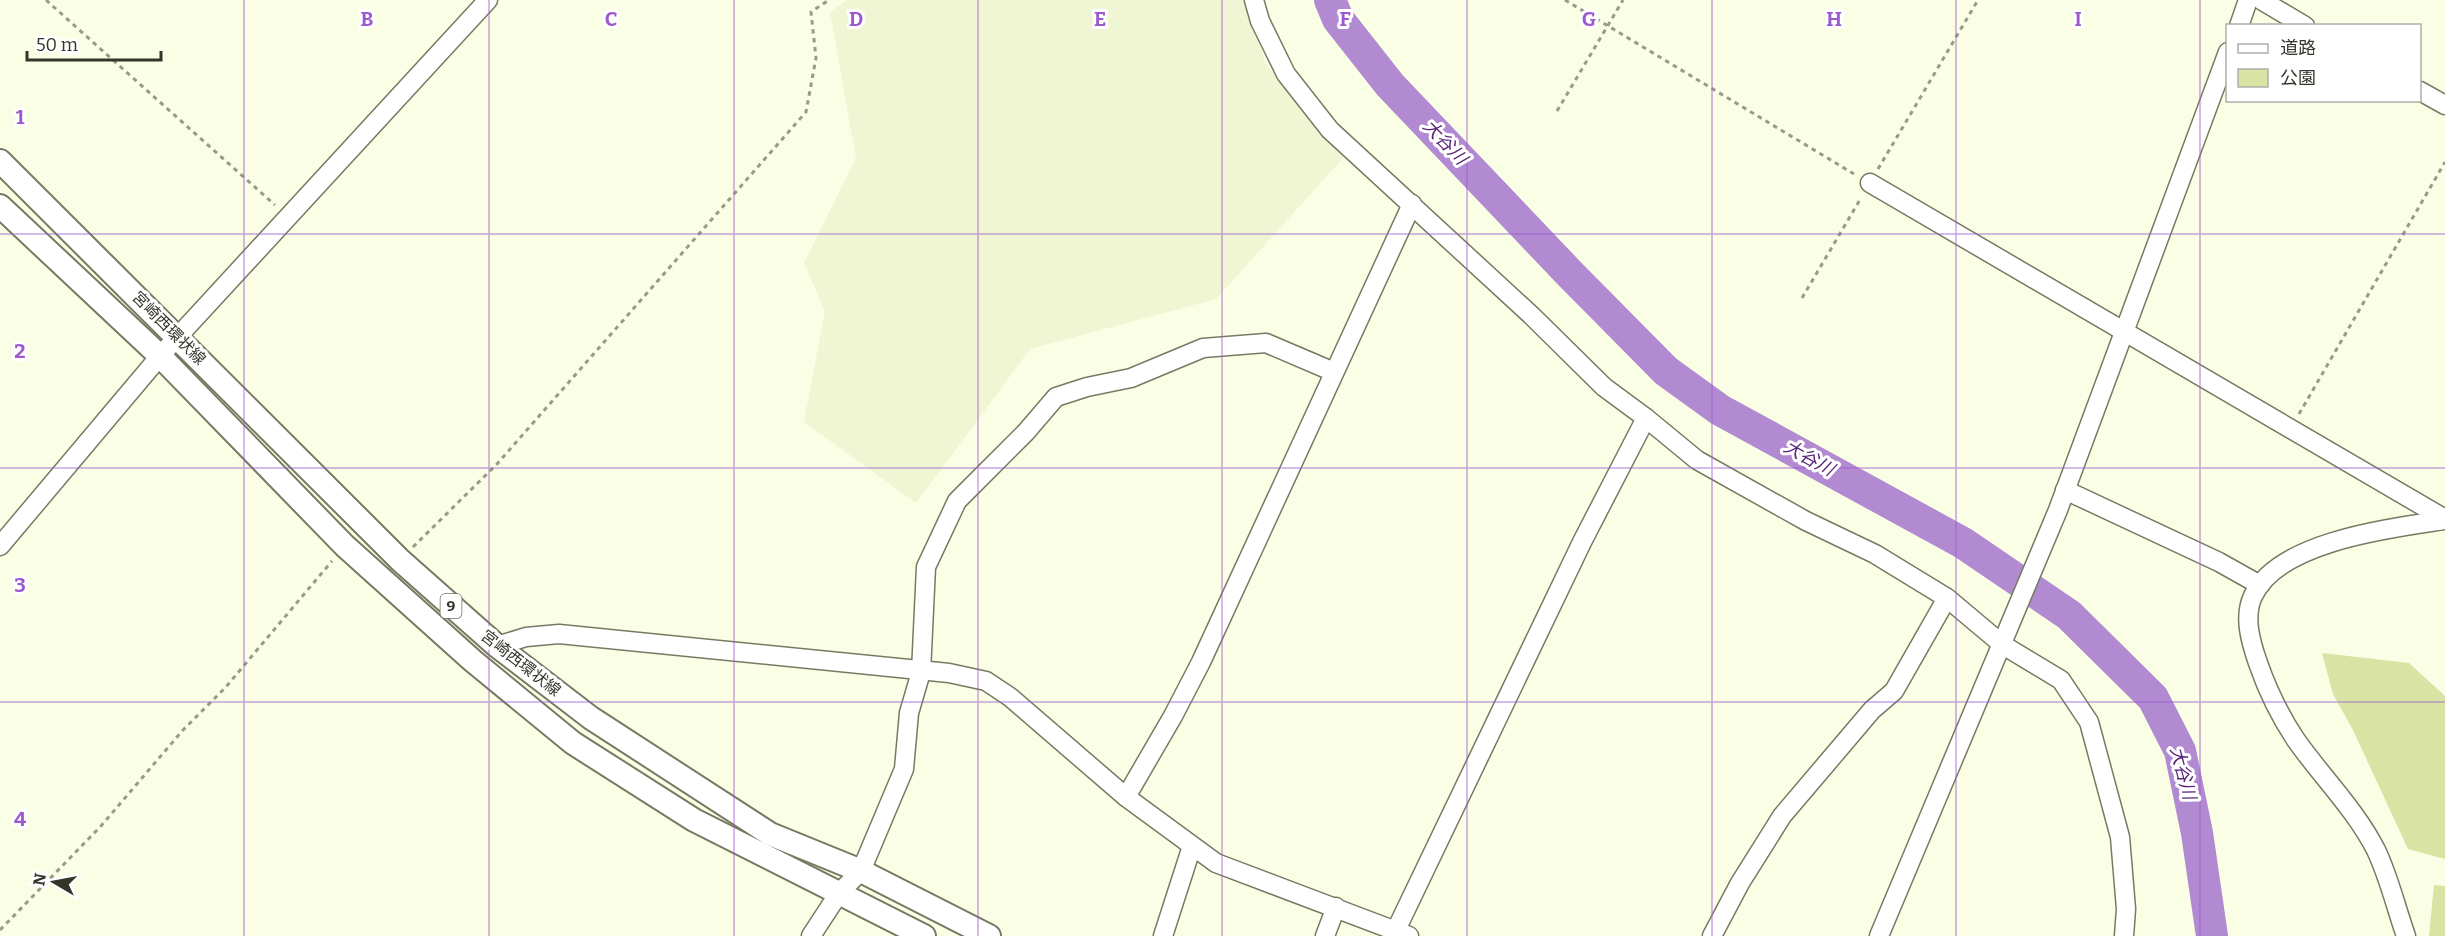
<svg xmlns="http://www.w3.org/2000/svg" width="2445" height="936" viewBox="0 0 2445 936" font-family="Bitter,'Noto Sans JP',serif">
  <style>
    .built { fill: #f0f6d4 }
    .green { fill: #d9e3a3 }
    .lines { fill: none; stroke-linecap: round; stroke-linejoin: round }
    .river { stroke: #b18ad2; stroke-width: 32 }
    .minor-casing { stroke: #777a63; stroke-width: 21 }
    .major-casing { stroke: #777a63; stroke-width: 26 }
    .path { stroke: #979b89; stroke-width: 3; stroke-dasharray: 4.5 4.5; stroke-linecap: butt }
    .minor { stroke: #fff; stroke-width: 18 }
    .major { stroke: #fff; stroke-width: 22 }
    .grid { fill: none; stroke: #9c59ce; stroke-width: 1.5; stroke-opacity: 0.55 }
    .labels { text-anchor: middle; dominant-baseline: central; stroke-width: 6; stroke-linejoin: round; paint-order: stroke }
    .shield { fill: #fff; stroke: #71726b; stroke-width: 1.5 }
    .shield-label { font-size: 15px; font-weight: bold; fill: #34362c }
    .street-label { font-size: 16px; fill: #34362c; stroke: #fff }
    .water-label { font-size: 18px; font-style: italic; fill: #58257a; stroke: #fff }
    .grid-label { font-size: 20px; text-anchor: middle; font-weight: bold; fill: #9c59ce; stroke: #fff; stroke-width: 6; stroke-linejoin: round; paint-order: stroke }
  </style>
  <rect width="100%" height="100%" fill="#f9fee4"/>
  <path class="built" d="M847 0H1247L1265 63 1343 158 1216 299 1030 349 916 503 804 422 825 311 804 263 856 158 830 12Z"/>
  <g class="green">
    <path d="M2322 653 2409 663 2445 696V859L2408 849 2353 730 2333 694Z"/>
    <path d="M2434 885 2445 886V936H2429Z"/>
  </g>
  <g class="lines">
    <path class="river" d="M1330 0 1338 19 1390 85 1570 274 1666 371 1720 410 1963 543 2069 615 2153 698 2180 751 2197 833 2212 936"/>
    <defs>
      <g id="minor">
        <path d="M1254 0 1260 21 1286 74 1330 130 1531 315 1604 387 1646 418 1697 460 1806 521 1875 554 1947 598 2003 645 2061 680 2089 722 2120 837 2126 909 2124 936"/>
        <path d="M2261 0 2305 26"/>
        <path d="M2239 26 2248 0"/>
        <path d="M2420 91 2445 105"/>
        <path d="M1870 183 2445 519"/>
        <path d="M2065 490 2219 562 2260 585"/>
        <path d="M0 546 160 356 488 0"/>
        <path d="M497 646 526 637 559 634 949 673 986 681 1010 697 1126 797 1216 863 1409 936"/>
        <path d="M1126 797 1173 716 1201 662 1412 204"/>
        <path d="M1396 930 1582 542 1646 418"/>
        <path d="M811 936 839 893 861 871 904 769 909 713 921 672 926 567 957 501 1026 432 1056 397 1087 387 1131 378 1203 348 1266 343 1334 372"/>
        <path d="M1163 936 1192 846"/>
        <path d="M1325 936 1336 907"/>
        <path d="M1712 936 1740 883 1782 816 1872 710 1894 691 1947 598"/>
        <path d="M1879 936 2058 510 2228 52"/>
        <path d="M2406 936C2396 908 2389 877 2376 850 2355 809 2322 777 2296 740 2280 716 2267 689 2258 663 2251 643 2243 617 2253 596 2278 541 2392 528 2445 520"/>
      </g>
      <g id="major">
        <path d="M0 161 400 560 497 646 591 718 770 834 861 871 989 936"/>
        <path d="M0 206 160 356 345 546 473 661 573 743 694 820 924 936"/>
      </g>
    </defs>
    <use href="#minor" class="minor-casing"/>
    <use href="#major" class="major-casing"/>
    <g class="path">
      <path d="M46 0 275 205"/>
      <path d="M1565 0 1854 174"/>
      <path d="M1557 111 1623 0"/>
      <path d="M1878 169 1978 0"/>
      <path d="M1802 298 1861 198"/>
      <path d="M2299 414 2445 162"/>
      <path d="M413 547 497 464 806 112 816 58 811 12 829 0"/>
      <path d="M0 930 101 826 183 730 225 688 332 561"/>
    </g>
    <use href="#minor" class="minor"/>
    <use href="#major" class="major"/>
  </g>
  <path class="grid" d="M244 0V936M489 0V936M734 0V936M978 0V936M1222 0V936M1467 0V936M1712 0V936M1956 0V936M2200 0V936M0 234H2445M0 468H2445M0 702H2445"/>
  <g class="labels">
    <rect class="shield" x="440.5" y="594" width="21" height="24" rx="4.5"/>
    <g class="shield-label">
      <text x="451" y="606">9</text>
    </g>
    <g class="street-label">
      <text transform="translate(169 328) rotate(45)">宮崎西環状線</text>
      <text transform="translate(521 663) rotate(38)">宮崎西環状線</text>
    </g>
    <g class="water-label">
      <text transform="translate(1445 142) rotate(46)">大谷川</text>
      <text transform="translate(1809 458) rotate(29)">大谷川</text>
      <text transform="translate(2183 773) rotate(75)">大谷川</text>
    </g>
  </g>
  <g class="grid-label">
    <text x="367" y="26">B</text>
    <text x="611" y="26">C</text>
    <text x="856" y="26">D</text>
    <text x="1100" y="26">E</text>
    <text x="1345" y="26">F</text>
    <text x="1589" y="26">G</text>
    <text x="1834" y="26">H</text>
    <text x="2078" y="26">I</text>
    <text x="20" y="124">1</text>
    <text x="20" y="358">2</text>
    <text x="20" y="592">3</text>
    <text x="20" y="826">4</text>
  </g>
  <rect x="2226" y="24" width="195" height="78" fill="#ffffff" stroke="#aeafab" stroke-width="1.5"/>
  <rect x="2238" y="44" width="30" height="9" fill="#ffffff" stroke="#aeafab" stroke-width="1.5"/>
  <text x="2280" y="54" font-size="18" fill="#34362c">道路</text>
  <rect x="2238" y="69" width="30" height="18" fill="#d9e3a3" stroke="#aeafab" stroke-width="1.5"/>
  <text x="2280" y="84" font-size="18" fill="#34362c">公園</text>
  <g transform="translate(54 882) rotate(280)" stroke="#ffffff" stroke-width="4.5" paint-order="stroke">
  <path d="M0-4.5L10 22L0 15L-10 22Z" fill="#34362c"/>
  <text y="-9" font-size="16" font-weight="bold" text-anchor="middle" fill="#34362c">N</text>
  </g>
  <path d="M27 51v9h134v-9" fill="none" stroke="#34362c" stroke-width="3"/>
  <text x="36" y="51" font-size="18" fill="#34362c" stroke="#ffffff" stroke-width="4.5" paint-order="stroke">50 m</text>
</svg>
